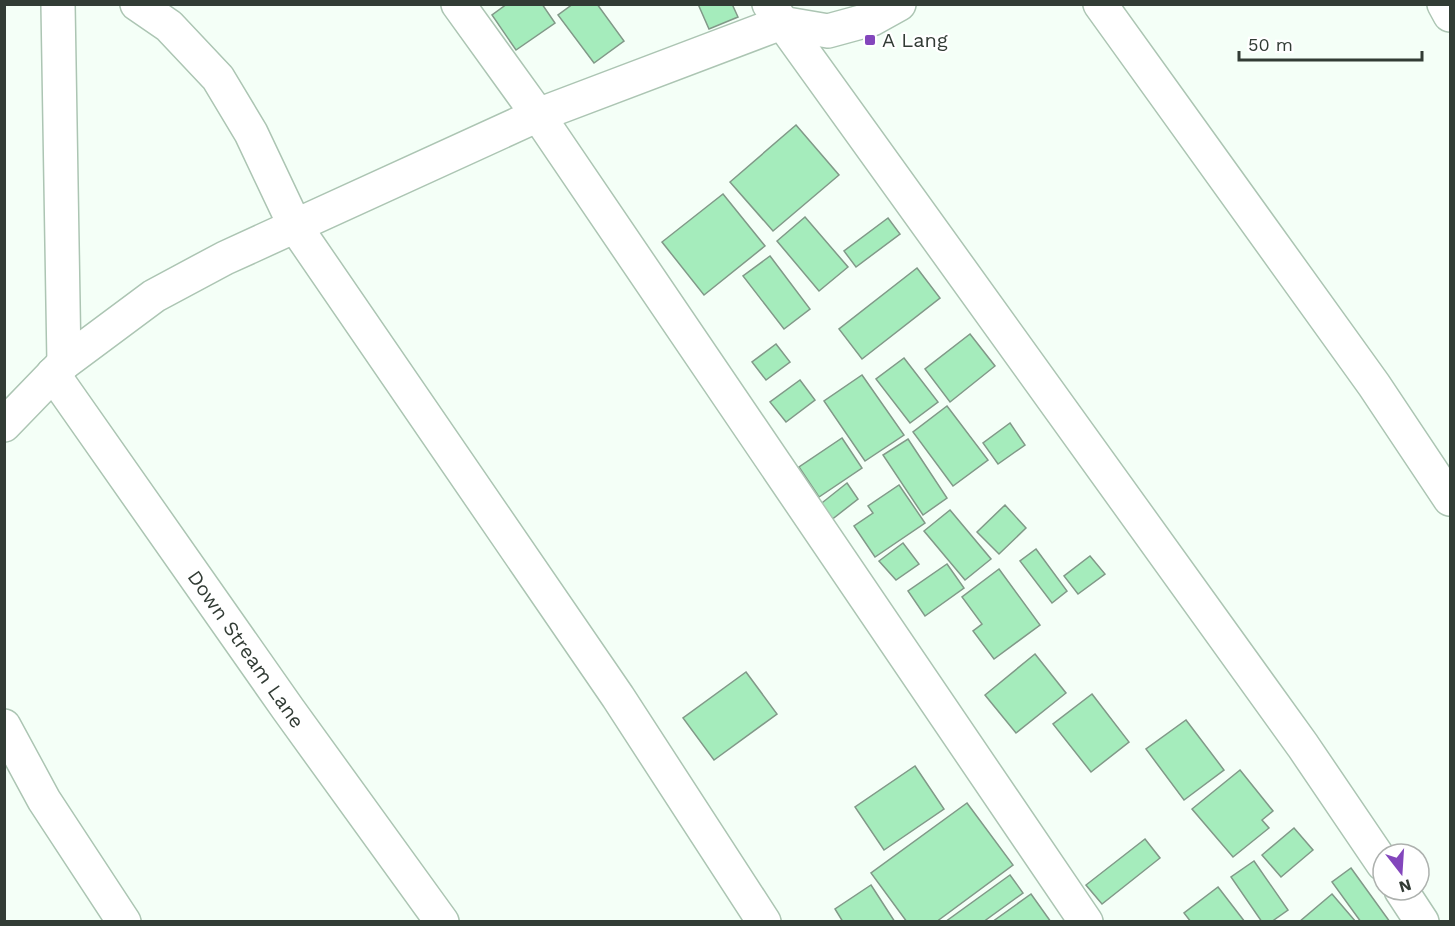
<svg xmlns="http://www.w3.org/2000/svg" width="1455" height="926" viewBox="0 0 1455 926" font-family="'Work Sans',sans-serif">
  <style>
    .building { fill: #a5ecbc; stroke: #819988; stroke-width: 1.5 }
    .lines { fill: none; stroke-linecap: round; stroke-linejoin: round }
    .minor-casing { stroke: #acc5b3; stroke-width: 36 }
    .minor { stroke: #fff; stroke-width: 33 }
    .poi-dot { fill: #8346bc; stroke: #fff; stroke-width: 2 }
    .labels { text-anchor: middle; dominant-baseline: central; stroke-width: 4.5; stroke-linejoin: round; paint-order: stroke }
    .poi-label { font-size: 20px; fill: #323c35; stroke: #fff; text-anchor: start }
    .street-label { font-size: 20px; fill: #323c35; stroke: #fff }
  </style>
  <rect width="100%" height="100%" fill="#f4fff7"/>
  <g class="building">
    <path d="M507 4H542L555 23 516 50 492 15Z"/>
    <path d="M573 4H597L624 41 594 63 558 15Z"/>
    <path d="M698 4H732L738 17 709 29Z"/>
    <path d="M796 125 839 175 773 231 730 182Z"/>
    <path d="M723 194 765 246 704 295 662 242Z"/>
    <path d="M805 217 848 267 819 291 777 241Z"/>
    <path d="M888 218 900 234 856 267 844 251Z"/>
    <path d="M770 256 810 309 784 329 743 276Z"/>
    <path d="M917 268 940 298 862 359 839 329Z"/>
    <path d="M970 334 995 366 950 402 925 369Z"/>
    <path d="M776 344 790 362 766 380 752 362Z"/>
    <path d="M904 358 938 402 910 423 876 379Z"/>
    <path d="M862 375 904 435 865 461 824 401Z"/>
    <path d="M800 380 815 400 786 422 770 402Z"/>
    <path d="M947 406 988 460 953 486 913 432Z"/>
    <path d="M1010 423 1025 445 998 464 983 443Z"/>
    <path d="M842 438 862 468 819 497 799 467Z"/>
    <path d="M908 439 947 498 923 515 883 455Z"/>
    <path d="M847 483 858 499 830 521 818 506Z"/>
    <path d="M899 485 925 523 875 557 854 526 873 513 868 506Z"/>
    <path d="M1005 505 1026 528 999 554 977 532Z"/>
    <path d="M950 510 991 559 965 580 924 531Z"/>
    <path d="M903 543 919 564 896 580 879 561Z"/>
    <path d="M1036 549 1067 591 1052 603 1020 561Z"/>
    <path d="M1090 556 1105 574 1078 594 1064 576Z"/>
    <path d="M947 564 964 588 925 616 908 591Z"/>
    <path d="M999 569 1040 625 994 659 973 631 982 624 962 597Z"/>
    <path d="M1035 654 1066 693 1016 733 985 695Z"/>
    <path d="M746 672 777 714 714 760 683 718Z"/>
    <path d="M1092 694 1129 742 1091 772 1053 724Z"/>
    <path d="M1186 720 1224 770 1184 800 1146 749Z"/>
    <path d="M915 766 944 809 884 850 855 807Z"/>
    <path d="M1240 770 1273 811 1262 820 1269 828 1233 857 1192 809Z"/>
    <path d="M967 803 1013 865 936 922H907L871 873Z"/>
    <path d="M1294 828 1313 850 1281 877 1262 855Z"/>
    <path d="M1145 839 1160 858 1102 904 1086 885Z"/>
    <path d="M1254 861 1288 910 1271 922H1262L1231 877Z"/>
    <path d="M1351 868 1390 922H1361L1332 882Z"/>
    <path d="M1010 875 1023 893 983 922H945Z"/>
    <path d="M871 885 895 922H843L835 909Z"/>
    <path d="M1218 887 1245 922H1191L1184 913Z"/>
    <path d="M1031 894 1051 922H992Z"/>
    <path d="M1332 894 1356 922H1299Z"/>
  </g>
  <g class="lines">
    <defs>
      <g id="minor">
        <path d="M58 4 64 363"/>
        <path d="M137 4 169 26 218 78 251 133 295 226 618 697 764 922"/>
        <path d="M458 4 538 115 1086 922"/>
        <path d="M769 4 1303 746 1383 864"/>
        <path d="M1100 4 1374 385 1450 499"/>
        <path d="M1444 4 1450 15"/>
        <path d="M53 374 288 709 442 922"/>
        <path d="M4 425 64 363 154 296 225 258 538 115 781 23 828 31 872 19 899 4"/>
        <path d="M4 726 44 800 124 922"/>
        <path d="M1401 890 1422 922"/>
      </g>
    </defs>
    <use href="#minor" class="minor-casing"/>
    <use href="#minor" class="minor"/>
  </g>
  <rect class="poi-dot" x="864" y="34" width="12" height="12" rx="3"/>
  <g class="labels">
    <g class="poi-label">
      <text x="882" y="40">A Lang</text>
    </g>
    <g class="street-label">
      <text transform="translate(246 649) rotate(55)">Down Stream Lane</text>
    </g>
  </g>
  <rect width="1455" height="926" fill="none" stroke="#323c35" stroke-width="12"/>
  <g transform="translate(1401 872) rotate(163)"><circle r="28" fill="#ffffff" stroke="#adb1ae" stroke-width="1.5"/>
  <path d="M0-4.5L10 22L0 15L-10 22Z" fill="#8346bc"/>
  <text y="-9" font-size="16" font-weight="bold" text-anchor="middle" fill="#323c35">N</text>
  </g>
  <path d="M1239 51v9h183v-9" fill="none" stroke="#323c35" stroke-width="3"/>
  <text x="1248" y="51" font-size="18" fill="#323c35" stroke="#ffffff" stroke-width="4.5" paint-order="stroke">50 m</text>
</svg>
